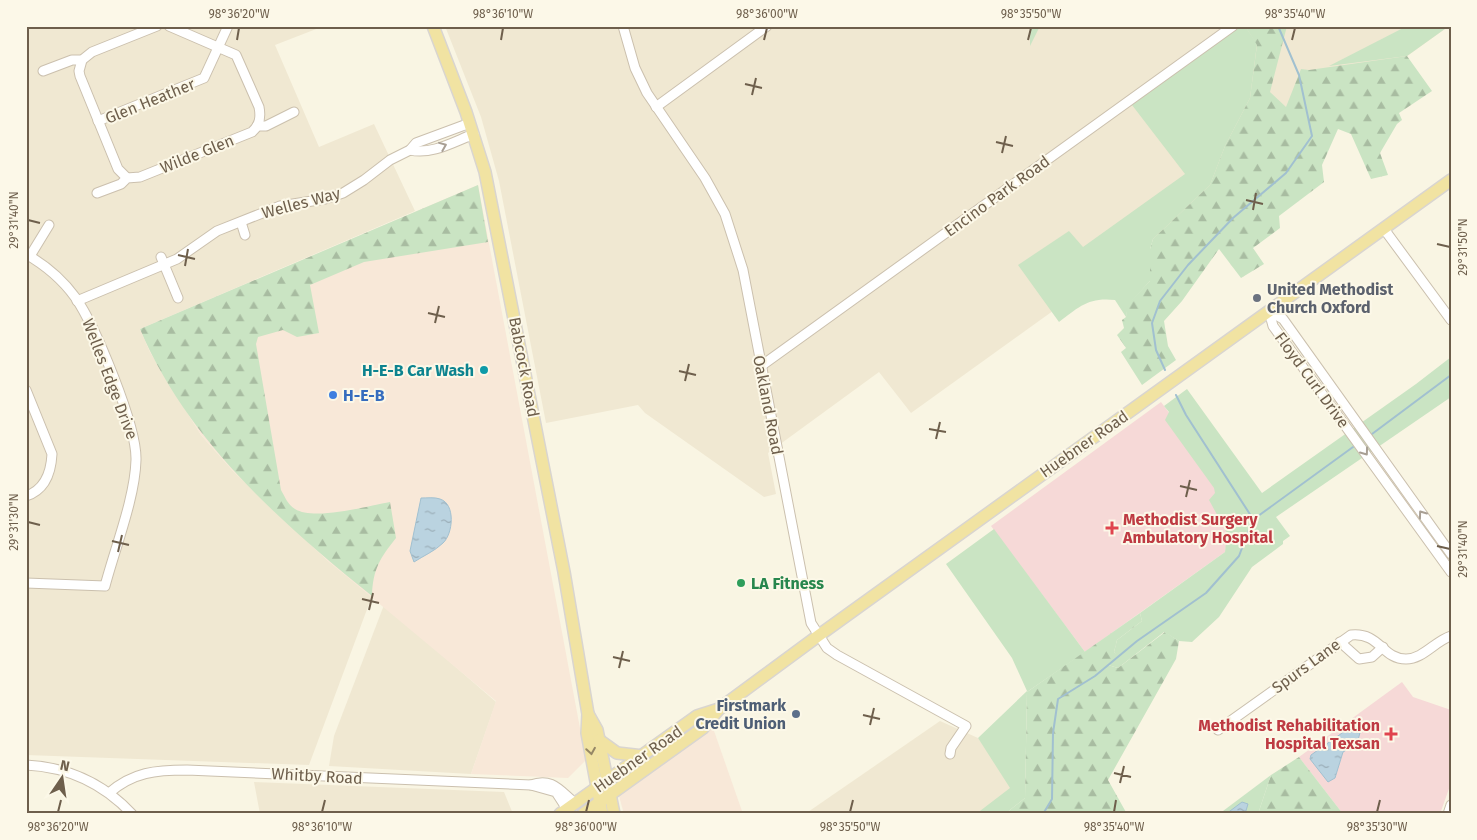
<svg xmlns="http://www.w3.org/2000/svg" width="1477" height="840" viewBox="0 0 1477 840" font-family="'Fira Sans',sans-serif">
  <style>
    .residential { fill: #f0e8d2 }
    .commercial { fill: #f8e8d8 }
    .medical { fill: #f6d9d7 }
    .grass { fill: #cae4c3 }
    .forest { fill: url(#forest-firs) }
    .water { fill: url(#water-ripples); stroke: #a1c0d0 }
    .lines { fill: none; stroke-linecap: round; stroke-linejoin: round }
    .stream { stroke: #a1c0d0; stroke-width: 2 }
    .minor-casing { stroke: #cbc0ae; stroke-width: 11 }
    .major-casing { stroke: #d9d5d0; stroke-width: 14 }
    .minor { stroke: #fff; stroke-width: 9 }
    .major { stroke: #f1e3a2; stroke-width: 11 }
    .oneway { stroke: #a89f94 }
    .oneway2 { stroke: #958766 }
    .ticks { fill: none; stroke: #6e5f4c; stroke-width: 2 }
    .worship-dot { fill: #6b7280; stroke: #fcf8e8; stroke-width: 2 }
    .culture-dot { fill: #0f9aa8; stroke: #fcf8e8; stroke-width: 2 }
    .shop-dot { fill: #3f7fe0; stroke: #fcf8e8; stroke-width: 2 }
    .health-dot { fill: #e0444e; stroke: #fcf8e8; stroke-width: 2 }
    .leisure-dot { fill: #2e9e5b; stroke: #fcf8e8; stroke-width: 2 }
    .service-dot { fill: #5c6f8a; stroke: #fcf8e8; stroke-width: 2 }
    .labels { text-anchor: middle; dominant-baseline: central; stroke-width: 4; stroke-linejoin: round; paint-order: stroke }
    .street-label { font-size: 16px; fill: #6e5f4c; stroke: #fcf8e8 }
    .worship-label { font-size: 16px; font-weight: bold; fill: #5b616d; stroke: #fcf8e8; text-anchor: start }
    .culture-label { font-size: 16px; font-weight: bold; fill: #0d838f; stroke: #fcf8e8; text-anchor: end }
    .shop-label { font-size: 16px; font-weight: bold; fill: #366cbe; stroke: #fcf8e8; text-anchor: start }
    .health-label { font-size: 16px; font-weight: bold; fill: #be3a42; stroke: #fcf8e8; text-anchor: start }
    .leisure-label { font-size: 16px; font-weight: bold; fill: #27864d; stroke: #fcf8e8; text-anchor: start }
    .service-label { font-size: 16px; font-weight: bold; fill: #4e5e75; stroke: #fcf8e8; text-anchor: end }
    .neatline { fill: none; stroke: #6e5f4c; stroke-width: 2 }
    .ticks-label { font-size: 12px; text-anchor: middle; fill: #6e5f4c }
  </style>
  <defs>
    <pattern id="forest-firs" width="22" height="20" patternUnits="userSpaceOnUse" patternTransform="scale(1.25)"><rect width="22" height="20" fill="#cae4c3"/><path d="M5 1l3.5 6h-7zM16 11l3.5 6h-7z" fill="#a8bca1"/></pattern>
    <pattern id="water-ripples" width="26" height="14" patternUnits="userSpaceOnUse" patternTransform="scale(1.25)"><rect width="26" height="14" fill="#bad3e0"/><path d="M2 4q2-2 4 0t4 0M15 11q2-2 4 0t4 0" fill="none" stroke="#9baeb8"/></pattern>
  </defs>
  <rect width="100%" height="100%" fill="#f9f5e3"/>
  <g class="residential">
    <path d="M26 26H324L275 45 319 147 374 124 415 211 140 329 150 352 201 435 233 471 328 561 372 596 309 765 26 755Z"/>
    <path d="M445 26H1449L911 413 879 372 768 453 776 494 764 497 645 413 638 405 546 423 499 181 481 117Z"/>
    <path d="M384 605 496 702 471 774 329 766 334 736Z"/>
    <path d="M940 721 978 738 1019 792 990 814H805Z"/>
    <path d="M254 782 504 792 513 814H260Z"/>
  </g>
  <g class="commercial">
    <path d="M478 185 586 760 568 778 471 774 496 701 328 561 233 471 201 435 150 352 140 329Z"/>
    <path d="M713 728 743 814H624L619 796Z"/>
  </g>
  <g class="medical">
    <path d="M1161 402 1223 485 1233 507 1225 552 1085 652 991 526Z"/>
    <path d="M1402 682 1413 697 1451 710V783L1440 814H1343L1299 757Z"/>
  </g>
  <g class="grass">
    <path d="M1239 26H1245L1257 44 1250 98 1225 146 1210 185 1153 239 1150 249V281L1128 305 1126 317 1115 300C1088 297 1079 307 1059 322L1018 265 1069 231 1083 247 1185 174 1132 105Z"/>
    <path d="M1407 26H1449L1407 56 1329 66Z"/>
    <path d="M1451 357V397L1276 517 1290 536 1283 541V544L1252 567 1219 617 1192 642 1179 641 1164 632 1118 668 1108 665 1117 656 1114 652 1117 640 1142 621 1140 613 1225 552 1227 533 1209 500 1215 493 1214 488 1165 420 1169 412 1164 406 1187 389 1262 493 1416 384Z"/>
    <path d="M994 529 1085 652 1027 692 1025 798 1005 814H976L1010 788 978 738 1027 691 1012 658 946 564Z"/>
    <path d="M1271 775 1258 814H1219Z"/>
  </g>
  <g class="forest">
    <path d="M1030 26H1040L1030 46Z"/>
    <path d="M1245 26H1287L1270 92 1286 107 1301 69 1309 70 1407 56 1432 91 1399 113 1402 120 1397 124 1380 153 1388 175 1371 179 1351 134 1338 129 1322 165 1324 182 1279 216 1280 228 1253 248 1264 264 1241 278 1219 249 1182 301 1164 321 1168 346 1176 360 1142 385 1121 352 1126 348 1117 335 1124 328 1122 320 1126 317 1127 305 1150 281V249L1153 239 1210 185 1225 146 1250 98 1257 45Z"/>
    <path d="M478 185 488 242 364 262 310 285 319 333 297 337 283 330 258 337 256 344 281 490C285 497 288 505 295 509 314 521 368 506 390 502L396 538C380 558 373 569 372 596 280 522 187 440 140 329Z"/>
    <path d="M1140 613 1142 621 1117 640 1114 652 1118 656 1108 665 1118 668 1165 632 1179 641 1176 659 1108 780 1127 814H1005L1025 798 1027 692Z"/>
    <path d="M1299 757 1343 814H1258L1271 775Z"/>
  </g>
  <g class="water">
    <path d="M421 498C427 498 435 497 440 499 456 504 453 534 443 543 435 551 423 556 414 562L410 551Z"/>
    <path d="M1359 721 1362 725 1357 744 1343 752 1335 778 1328 782 1310 759 1311 755Z"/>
    <path d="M1242 802 1248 804 1245 814H1226Z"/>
  </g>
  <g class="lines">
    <g class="stream">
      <path d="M1165 370 1156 350 1152 323 1160 301 1188 265 1233 218 1286 173 1312 136 1299 75 1278 26"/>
      <path d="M1372 434 1451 375"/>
      <path d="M1254 519 1353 447"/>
      <path d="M1043 814 1052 799 1053 733 1058 699 1095 676 1137 641 1206 593 1239 556 1253 519 1186 415 1176 395"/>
    </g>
    <defs>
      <g id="minor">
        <path d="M623 26 635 68 647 93 705 178 725 214 743 270 811 623 827 648 837 655 966 726 951 748 950 754"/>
        <path d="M82 60 79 71 80 76 118 169 127 178"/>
        <path d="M43 71 72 60H82L92 52 157 26"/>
        <path d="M656 107 767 26"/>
        <path d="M98 121 204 78 228 26"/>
        <path d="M257 126H266L294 112"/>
        <path d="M410 150C432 155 453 142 474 134"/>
        <path d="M97 193 121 184 127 178 140 177 252 132C260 125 261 117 259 107L236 55 169 26"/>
        <path d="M241 222 245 235"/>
        <path d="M1384 229 1451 320"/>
        <path d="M26 254C45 265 62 279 75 297 95 325 137 426 136 460 135 498 115 548 105 586L26 583"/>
        <path d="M30 256 49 225"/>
        <path d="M161 257 178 298"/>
        <path d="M77 301 177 259 217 231 280 206 325 199 343 193 364 180 390 160 410 150 416 143 470 123"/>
        <path d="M1269 311 1273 326 1451 572"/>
        <path d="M1269 311 1283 319 1451 554"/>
        <path d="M761 366 1233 26"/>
        <path d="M26 390 52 454C51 473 45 490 26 496"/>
        <path d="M1340 642 1359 659 1372 657 1383 647"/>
        <path d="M1218 730 1351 635C1380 632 1382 659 1406 659 1423 659 1435 641 1451 636"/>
        <path d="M26 765C68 767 103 783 132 814"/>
        <path d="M531 785C552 777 560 791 575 803"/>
        <path d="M109 793C133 772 156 770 187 770L531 785 556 792 567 809"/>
        <path d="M1448 814 1451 805"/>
      </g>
      <g id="major">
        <path d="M433 26 466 112 485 172 564 572 588 714 587 733 602 814"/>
        <path d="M588 714 597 730 614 814"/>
        <path d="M599 740 617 753 643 756"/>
        <path d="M560 814 697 716 719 709"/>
        <path d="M583 814 703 728 719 709 818 636 1451 180"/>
      </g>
    </defs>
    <use href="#minor" class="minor-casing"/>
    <use href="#major" class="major-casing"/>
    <use href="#minor" class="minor"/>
    <use href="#major" class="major"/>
  </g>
  <defs><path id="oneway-chevron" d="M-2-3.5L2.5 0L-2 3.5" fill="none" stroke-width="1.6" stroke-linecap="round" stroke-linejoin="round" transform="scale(1.25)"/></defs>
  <g class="oneway">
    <use href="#oneway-chevron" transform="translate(443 146) rotate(-22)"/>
    <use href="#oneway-chevron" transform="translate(1365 452) rotate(54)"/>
    <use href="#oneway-chevron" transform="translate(1422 514) rotate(-126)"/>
  </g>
  <use class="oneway2" href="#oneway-chevron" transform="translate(591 751) rotate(81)"/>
  <path class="ticks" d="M237 40 239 28M501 40 503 28M764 40 767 28M1028 40 1031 28M1292 40 1295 28M745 84 762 88M752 95 756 78M996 142 1013 146M1002 153 1006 136M1246 200 1263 204M1253 210 1256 193M28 220 40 223M1437 244 1450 247M178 255 195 259M185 266 188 249M428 313 445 317M435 323 439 306M679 371 696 375M685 381 689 364M929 429 946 432M936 439 940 422M1180 486 1197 490M1186 497 1190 480M28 522 40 525M112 541 129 545M1437 546 1450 549M118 552 122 535M362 599 379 603M369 610 373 593M613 657 630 661M619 668 623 651M863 715 880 719M870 725 874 708M1114 773 1131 777M1120 783 1124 766M58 812 61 800M322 812 325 800M586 812 589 800M850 812 853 800M1114 812 1116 800M1377 812 1380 800"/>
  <circle class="worship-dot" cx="1257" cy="298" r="5"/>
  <circle class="culture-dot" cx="484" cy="370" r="5"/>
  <circle class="shop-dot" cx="333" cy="395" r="5"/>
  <g class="health-dot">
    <path d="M1109.5 520.5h5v5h5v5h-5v5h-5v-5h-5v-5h5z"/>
    <path d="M1388.5 726.5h5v5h5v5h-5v5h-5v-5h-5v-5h5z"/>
  </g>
  <circle class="leisure-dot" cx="741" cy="583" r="5"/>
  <circle class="service-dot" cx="796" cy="714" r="5"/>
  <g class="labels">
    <g class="street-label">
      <text transform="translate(150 101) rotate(-22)">Glen Heather</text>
      <text transform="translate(197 154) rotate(-22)">Wilde Glen</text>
      <text transform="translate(997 196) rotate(-36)">Encino Park Road</text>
      <text transform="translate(301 203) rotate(-15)">Welles Way</text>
      <text transform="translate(524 367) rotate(79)">Babcock Road</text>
      <text transform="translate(110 379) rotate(69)">Welles Edge Drive</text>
      <text transform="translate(1312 380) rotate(54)">Floyd Curl Drive</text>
      <text transform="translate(768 405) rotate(79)">Oakland Road</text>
      <text transform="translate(1084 444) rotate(-35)">Huebner Road</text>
      <text transform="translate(1306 666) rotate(-36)">Spurs Lane</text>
      <text transform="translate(638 759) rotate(-35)">Huebner Road</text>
      <text transform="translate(317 776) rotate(3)">Whitby Road</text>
    </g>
    <g class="worship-label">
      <text x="1267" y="289">United Methodist<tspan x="1267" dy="18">Church Oxford</tspan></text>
    </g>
    <g class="culture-label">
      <text x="474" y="370">H-E-B Car Wash</text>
    </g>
    <g class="shop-label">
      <text x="343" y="395">H-E-B</text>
    </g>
    <g class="health-label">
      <text x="1123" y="519">Methodist Surgery<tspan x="1123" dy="18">Ambulatory Hospital</tspan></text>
      <text x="1380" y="725" text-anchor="end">Methodist Rehabilitation<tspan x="1380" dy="18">Hospital Texsan</tspan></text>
    </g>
    <g class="leisure-label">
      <text x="751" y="583">LA Fitness</text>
    </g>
    <g class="service-label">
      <text x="786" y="705">Firstmark<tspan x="786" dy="18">Credit Union</tspan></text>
    </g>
  </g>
  <rect width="1477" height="840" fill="none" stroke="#fcf8e8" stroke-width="55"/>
  <g transform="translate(62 778) rotate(13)" stroke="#fcf8e8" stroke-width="4" paint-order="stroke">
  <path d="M0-4L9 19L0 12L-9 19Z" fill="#6e5f4c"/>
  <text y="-8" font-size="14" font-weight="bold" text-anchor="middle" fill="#6e5f4c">N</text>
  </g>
  <rect x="28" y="28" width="1422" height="784" class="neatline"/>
  <g class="ticks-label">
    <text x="239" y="18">98°36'20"W</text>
    <text x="503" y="18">98°36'10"W</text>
    <text x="767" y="18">98°36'00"W</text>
    <text x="1031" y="18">98°35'50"W</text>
    <text x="1295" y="18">98°35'40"W</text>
    <text transform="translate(14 220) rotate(-90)" y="4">29°31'40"N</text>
    <text transform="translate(1463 247) rotate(-90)" y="4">29°31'50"N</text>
    <text transform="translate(14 522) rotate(-90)" y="4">29°31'30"N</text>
    <text transform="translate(1463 549) rotate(-90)" y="4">29°31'40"N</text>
    <text x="58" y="831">98°36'20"W</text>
    <text x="322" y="831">98°36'10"W</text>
    <text x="586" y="831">98°36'00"W</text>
    <text x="850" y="831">98°35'50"W</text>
    <text x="1114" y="831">98°35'40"W</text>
    <text x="1377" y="831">98°35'30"W</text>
  </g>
</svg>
